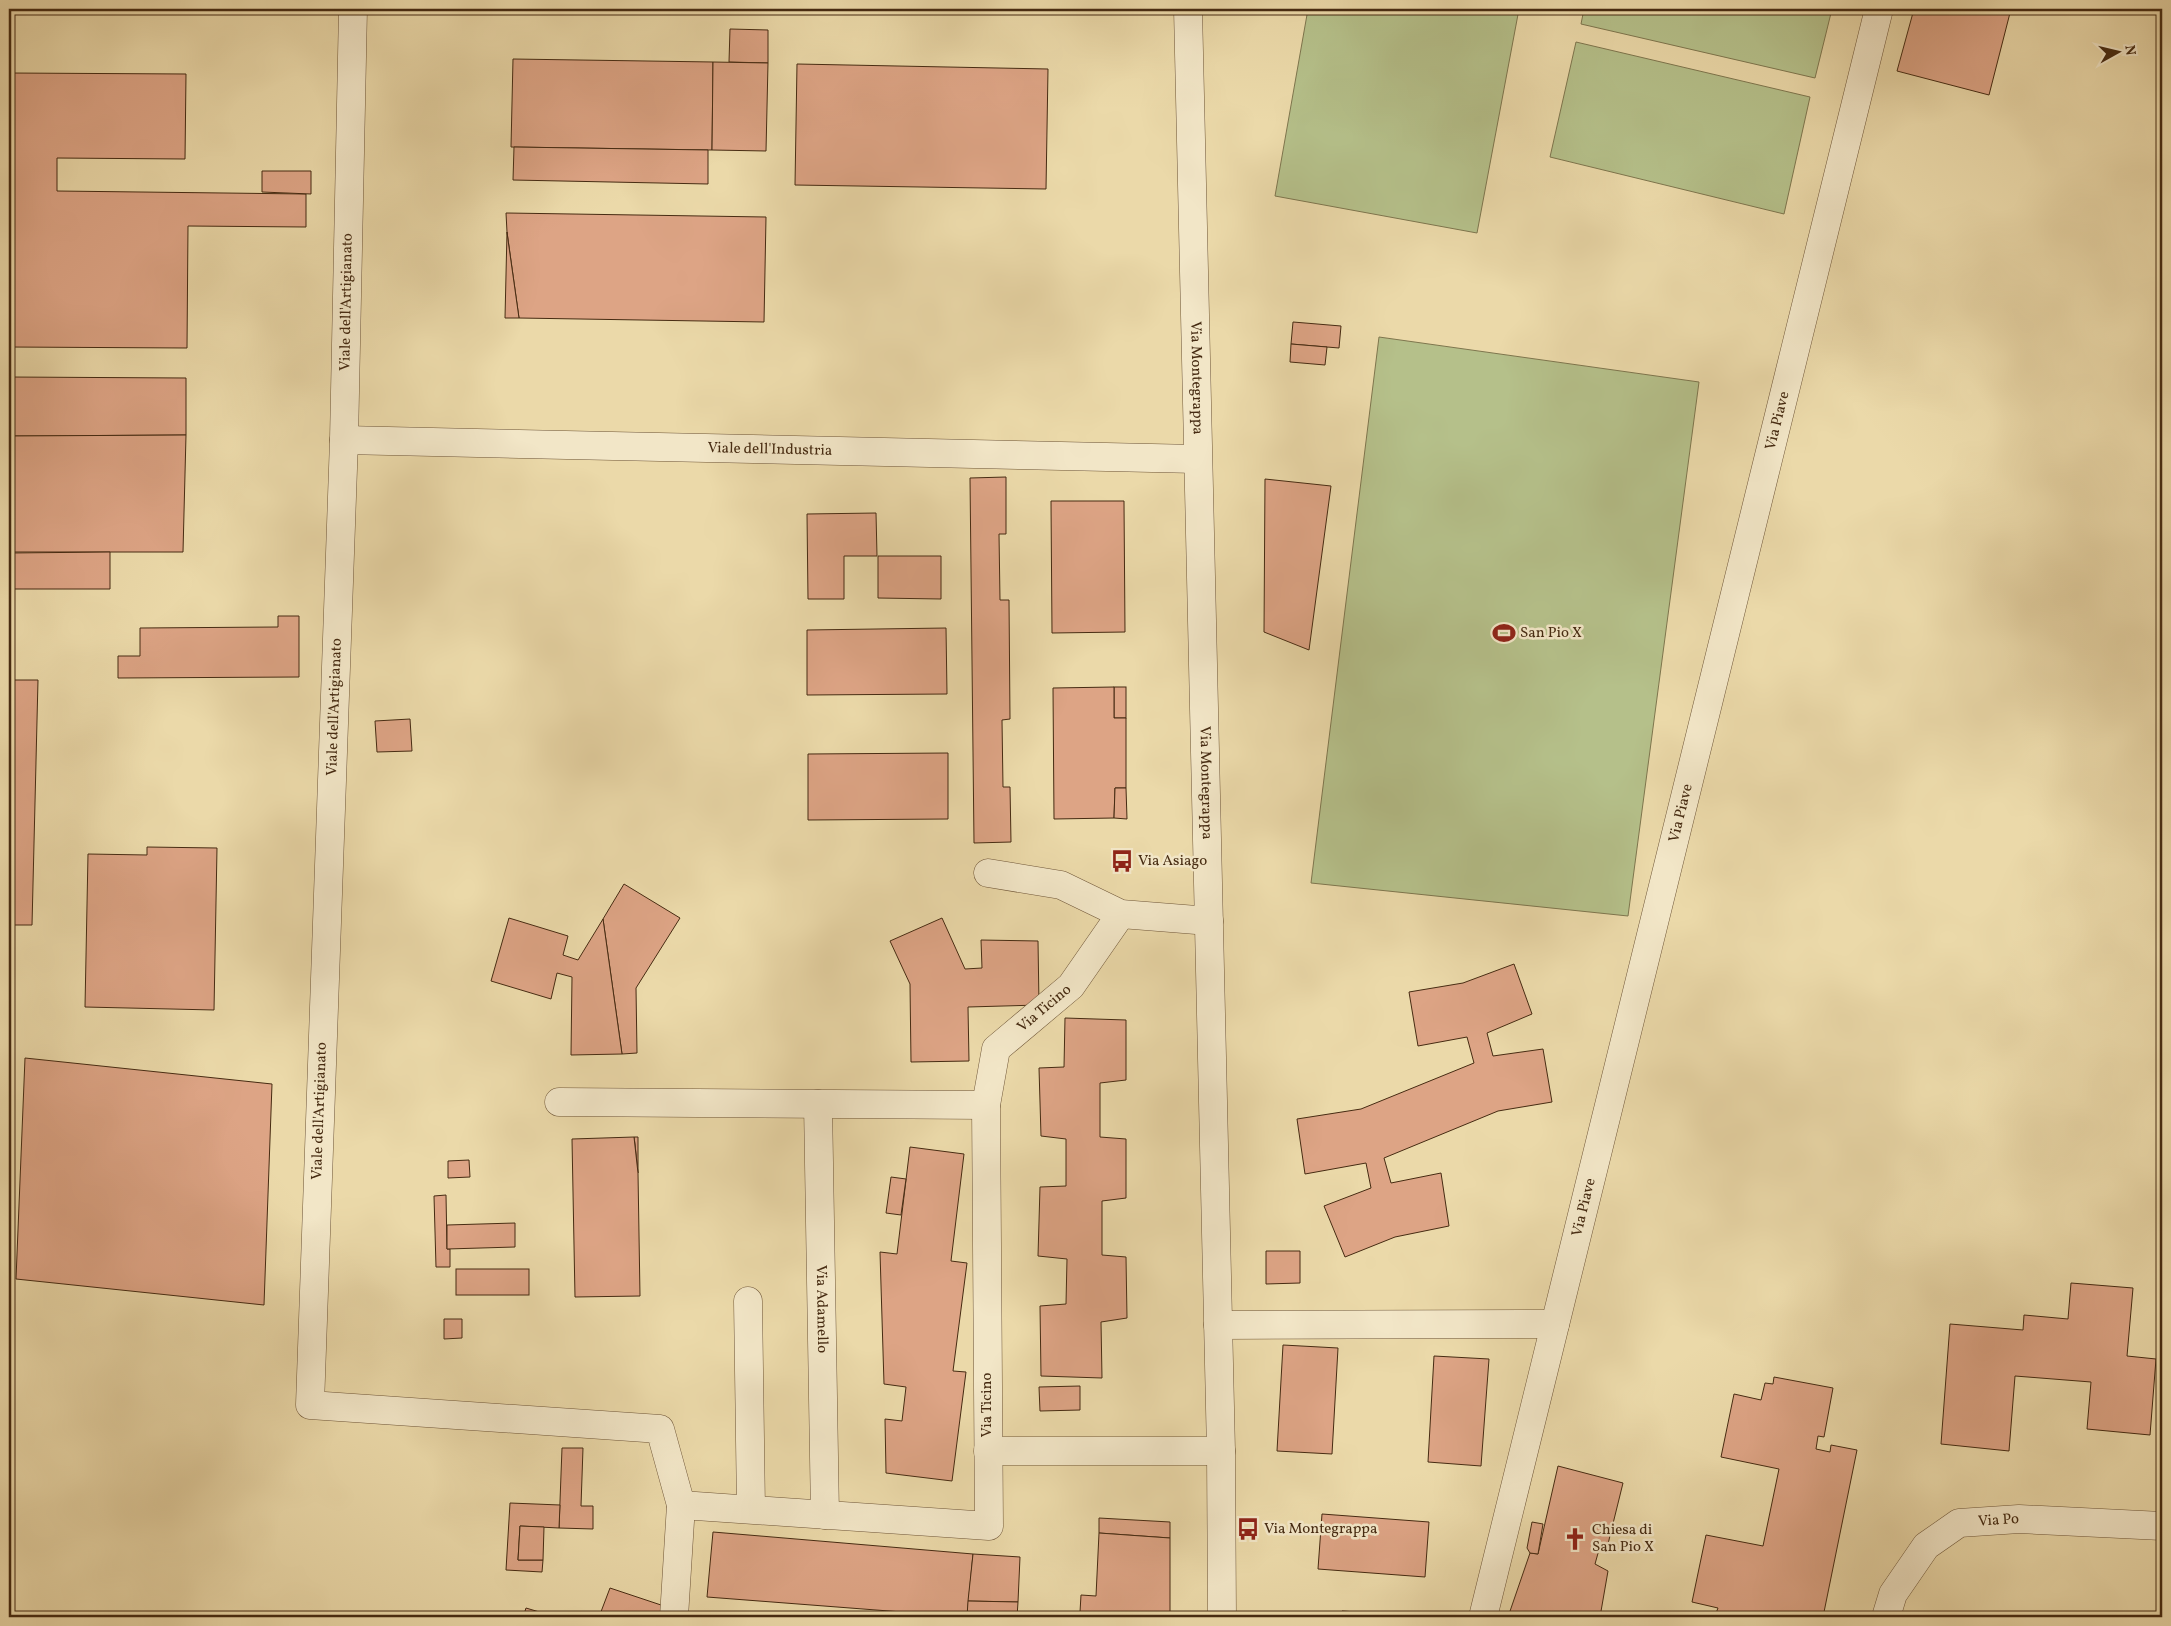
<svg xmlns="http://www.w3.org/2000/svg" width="2171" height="1626" viewBox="0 0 2171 1626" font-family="Vollkorn,serif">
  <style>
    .green { fill: #b5c08a; stroke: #7e764e }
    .building { fill: #dda485; stroke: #462b12 }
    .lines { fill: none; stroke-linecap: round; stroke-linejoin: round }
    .minor-casing { stroke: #6f5638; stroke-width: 29 }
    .minor { stroke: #f2e6c7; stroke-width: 28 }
    .labels { text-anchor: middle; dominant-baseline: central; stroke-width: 5; stroke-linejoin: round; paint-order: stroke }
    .street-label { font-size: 15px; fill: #462b12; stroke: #f2e6c7 }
    .poi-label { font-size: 15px; fill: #462b12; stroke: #f2e6c7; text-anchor: start }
  </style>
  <rect width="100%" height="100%" fill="#ebd9a9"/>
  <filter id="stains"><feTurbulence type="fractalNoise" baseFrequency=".004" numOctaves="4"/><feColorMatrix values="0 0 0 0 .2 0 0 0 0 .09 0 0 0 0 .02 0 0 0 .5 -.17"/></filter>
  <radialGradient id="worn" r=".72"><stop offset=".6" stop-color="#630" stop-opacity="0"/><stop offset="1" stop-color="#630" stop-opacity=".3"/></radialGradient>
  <g class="green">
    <path d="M1308 9H1519L1477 233 1275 196Z"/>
    <path d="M1584 9H1832L1815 78 1581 24Z"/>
    <path d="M1576 42 1810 97 1784 214 1550 157Z"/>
    <path d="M1379 337 1699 382 1628 916 1311 883Z"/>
  </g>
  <g class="building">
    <path d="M1914 9H2011L1989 95 1897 71Z"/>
    <path d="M730 29 768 30V63L729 62Z"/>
    <path d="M513 59 713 62 712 150 511 147Z"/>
    <path d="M713 62 768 63 766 151 712 150Z"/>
    <path d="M797 64 1048 69 1046 189 795 185Z"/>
    <path d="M9 73 186 74 185 159 57 158V191L306 194V227L188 226 187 348 9 347Z"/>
    <path d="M514 147 708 150V184L513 180Z"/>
    <path d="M262 171H311V194L262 192Z"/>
    <path d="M506 213 766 217 764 322 519 318 507 232Z"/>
    <path d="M507 232 508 240 519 318H505Z"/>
    <path d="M1293 322 1341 326 1339 348 1291 344Z"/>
    <path d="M1291 344 1327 347 1325 365 1290 362Z"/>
    <path d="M9 377 186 378V435L9 436Z"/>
    <path d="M186 435 183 552H9V436Z"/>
    <path d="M1006 477V534H999L1000 600H1009L1010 719 1002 720 1003 787H1010L1011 842 974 843 970 478Z"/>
    <path d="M1265 479 1331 486 1309 650 1264 632Z"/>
    <path d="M1051 501H1124L1125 632 1052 633Z"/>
    <path d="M876 513 877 556H844V599H808L807 514Z"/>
    <path d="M110 552V589H9V553Z"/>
    <path d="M878 556H941V599L878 598Z"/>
    <path d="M278 616H299V677L118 678V656H140V628L278 627Z"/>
    <path d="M946 628 947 694 807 695V630Z"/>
    <path d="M9 680H11L9 759Z"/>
    <path d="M11 680H38L32 925H9Z"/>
    <rect x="1114" y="687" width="12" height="31"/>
    <path d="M1114 687V718H1126V788H1115L1114 818 1054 819 1053 688Z"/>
    <path d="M410 719 412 751 377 752 375 721Z"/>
    <path d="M948 753V819L808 820V754Z"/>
    <path d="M1115 788H1126L1127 819 1114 818Z"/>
    <path d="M147 847 217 848 214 1010 85 1007 88 854 147 855Z"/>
    <path d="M624 884 680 918 636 988 637 1053 622 1054 603 919Z"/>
    <path d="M509 918 568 936 563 955 578 960 603 919 622 1054 571 1055 572 977 557 973 551 999 491 981Z"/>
    <path d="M942 918 965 969 982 968 981 940 1038 941 1039 1005 968 1007 969 1061 911 1062 910 984 890 941Z"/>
    <path d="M1514 964 1532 1014 1487 1033 1493 1056 1543 1049 1552 1102 1498 1111 1384 1158 1391 1183 1441 1173 1449 1226 1395 1237 1345 1257 1324 1206 1371 1188 1366 1163 1305 1174 1297 1119 1361 1109 1474 1063 1467 1037 1418 1046 1409 992 1463 983Z"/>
    <path d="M1065 1018 1126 1020V1080L1100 1083V1137L1126 1139V1198L1102 1201V1255L1126 1257 1127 1318 1101 1322 1102 1378 1041 1376 1040 1306 1066 1304 1067 1259 1038 1256 1040 1187 1066 1186V1139L1041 1136 1039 1068 1064 1067Z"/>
    <path d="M25 1058 272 1084 264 1305 16 1279Z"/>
    <path d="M634 1137H638V1173L635 1144Z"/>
    <path d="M634 1137 638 1173 640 1296 575 1297 572 1139Z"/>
    <path d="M910 1147 964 1154 951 1261 967 1263 953 1371 966 1372 952 1481 886 1473 885 1419 902 1421 906 1387 884 1384 880 1252 897 1254Z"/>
    <path d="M469 1160 470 1177 448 1178V1161Z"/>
    <path d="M891 1177 906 1179 901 1215 886 1213Z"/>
    <path d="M446 1195 447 1249H450V1267H436L434 1196Z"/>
    <path d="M515 1223V1247L447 1249V1225Z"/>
    <path d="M1266 1251H1300V1283L1266 1284Z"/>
    <rect x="456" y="1269" width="73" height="26"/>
    <path d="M2071 1283 2133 1288 2127 1356 2156 1359 2150 1435 2087 1429 2091 1382 2015 1376 2009 1451 1941 1444 1950 1324 2023 1330 2024 1315 2068 1319Z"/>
    <path d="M444 1319H462V1338L444 1339Z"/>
    <path d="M1283 1345 1338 1348 1332 1454 1277 1451Z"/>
    <path d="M1434 1356 1489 1359 1481 1466 1428 1462Z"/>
    <path d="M1774 1377 1833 1388 1824 1437 1818 1436 1816 1449 1830 1452 1831 1445 1857 1450 1823 1617H1738L1716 1613 1718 1608 1692 1602 1706 1535 1763 1546 1779 1469 1721 1457 1734 1394 1761 1400 1765 1383 1773 1384Z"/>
    <path d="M1080 1386V1410L1040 1411 1039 1387Z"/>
    <path d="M562 1448H583L581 1506H593V1529L559 1528Z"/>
    <path d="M1558 1466 1623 1483 1607 1548 1600 1546 1595 1564 1608 1571 1600 1617H1508L1530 1553 1538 1554Z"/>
    <path d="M510 1503 560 1505 559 1528 520 1526 518 1560H543L542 1572 506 1570Z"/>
    <path d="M1322 1514 1429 1522 1425 1577 1318 1569Z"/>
    <path d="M1099 1518 1170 1522V1538L1099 1533Z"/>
    <path d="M1532 1522 1543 1524 1538 1554 1530 1553 1527 1548Z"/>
    <path d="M520 1526 544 1527 543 1560H518Z"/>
    <path d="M713 1532 973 1554 967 1617 707 1597Z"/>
    <path d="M1099 1533 1170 1538V1617L1080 1612 1081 1595 1096 1596Z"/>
    <path d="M973 1554 1020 1557 1018 1602 968 1601Z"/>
    <path d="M610 1588 664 1606 661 1617H599Z"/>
    <path d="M968 1601 1018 1602 1017 1617H967Z"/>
    <path d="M526 1608 556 1617H523Z"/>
    <path d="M1342 1611 1417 1616V1617H1342Z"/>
    <path d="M913 1614 955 1617H913Z"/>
  </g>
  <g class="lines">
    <defs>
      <g id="minor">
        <path d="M353 9 344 440 310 1405 660 1429 681 1505"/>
        <path id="s1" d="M1188 9 1221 1451 1222 1617"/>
        <path id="s2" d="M344 440 1197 459"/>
        <path d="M988 873 1061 885 1121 914 1209 921"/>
        <path d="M559 1102 986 1105"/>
        <path id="s3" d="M818 1104 825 1515"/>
        <path d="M748 1301 751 1509"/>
        <path d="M1218 1325 1555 1324"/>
        <path d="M988 1451H1221"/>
        <path id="s4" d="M674 1617 681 1505 989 1526 986 1105 996 1049 1071 986 1121 914"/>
        <path id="s5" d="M1483 1617 1879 9"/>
        <path id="s6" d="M1886 1617 1893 1594 1926 1546 1959 1523 2019 1519 2162 1526"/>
      </g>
    </defs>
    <use href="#minor" class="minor-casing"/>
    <use href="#minor" class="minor"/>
  </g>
  <defs>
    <symbol id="stadium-bare" viewBox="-9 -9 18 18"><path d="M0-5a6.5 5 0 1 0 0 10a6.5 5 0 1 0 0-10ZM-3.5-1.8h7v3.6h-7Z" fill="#8f2418" stroke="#f2e6c7" stroke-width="2.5" paint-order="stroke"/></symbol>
    <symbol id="bus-bare" viewBox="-9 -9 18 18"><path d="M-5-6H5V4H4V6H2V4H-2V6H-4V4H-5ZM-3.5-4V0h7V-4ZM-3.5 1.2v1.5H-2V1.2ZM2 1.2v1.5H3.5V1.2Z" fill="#8f2418" stroke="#f2e6c7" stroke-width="2.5" paint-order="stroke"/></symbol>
    <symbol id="church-bare" viewBox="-9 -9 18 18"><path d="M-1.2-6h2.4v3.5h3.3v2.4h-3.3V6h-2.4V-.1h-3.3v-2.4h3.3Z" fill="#8f2418" stroke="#f2e6c7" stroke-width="2.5" paint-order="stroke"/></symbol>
  </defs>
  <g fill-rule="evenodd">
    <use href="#stadium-bare" x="1488" y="617" width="32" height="32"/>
    <use href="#bus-bare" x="1106" y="845" width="32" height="32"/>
    <use href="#bus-bare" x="1232" y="1513" width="32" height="32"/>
    <use href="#church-bare" x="1559" y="1523" width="32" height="32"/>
  </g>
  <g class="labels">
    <g class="street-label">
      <text transform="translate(347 302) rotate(-89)">Viale dell'Artigianato</text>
      <text stroke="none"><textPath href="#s1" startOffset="369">Via Montegrappa</textPath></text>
      <text stroke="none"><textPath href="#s5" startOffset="1232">Via Piave</textPath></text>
      <text stroke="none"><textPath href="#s2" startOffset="426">Viale dell'Industria</textPath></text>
      <text transform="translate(335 707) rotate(-88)">Viale dell'Artigianato</text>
      <text stroke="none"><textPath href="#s1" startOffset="774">Via Montegrappa</textPath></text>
      <text stroke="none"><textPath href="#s5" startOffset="828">Via Piave</textPath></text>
      <text stroke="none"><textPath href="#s4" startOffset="962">Via Ticino</textPath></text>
      <text transform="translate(320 1111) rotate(-88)">Viale dell'Artigianato</text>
      <text stroke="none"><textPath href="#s5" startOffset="422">Via Piave</textPath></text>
      <text stroke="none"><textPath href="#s3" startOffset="205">Via Adamello</textPath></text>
      <text transform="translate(987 1405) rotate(-90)">Via Ticino</text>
      <text stroke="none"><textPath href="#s6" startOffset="162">Via Po</textPath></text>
    </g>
    <g class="poi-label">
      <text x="1520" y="633">San Pio X</text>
      <text x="1138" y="861">Via Asiago</text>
      <text x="1264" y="1529">Via Montegrappa</text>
      <text x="1592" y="1530">Chiesa di<tspan x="1592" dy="17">San Pio X</tspan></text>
    </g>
  </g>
  <rect width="2171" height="1626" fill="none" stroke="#ebd9a9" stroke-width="30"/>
  <rect x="10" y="10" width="2151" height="1606" fill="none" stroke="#462b12" stroke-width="2.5"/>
  <rect x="15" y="15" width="2141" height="1596" fill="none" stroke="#462b12"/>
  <g transform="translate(2118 52) rotate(82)" stroke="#f2e6c7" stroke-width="4" paint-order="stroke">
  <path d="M0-4L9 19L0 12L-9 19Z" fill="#462b12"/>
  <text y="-8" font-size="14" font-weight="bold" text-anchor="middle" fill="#462b12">N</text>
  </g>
  <rect width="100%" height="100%" filter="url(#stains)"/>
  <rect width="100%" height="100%" fill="url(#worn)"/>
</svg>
